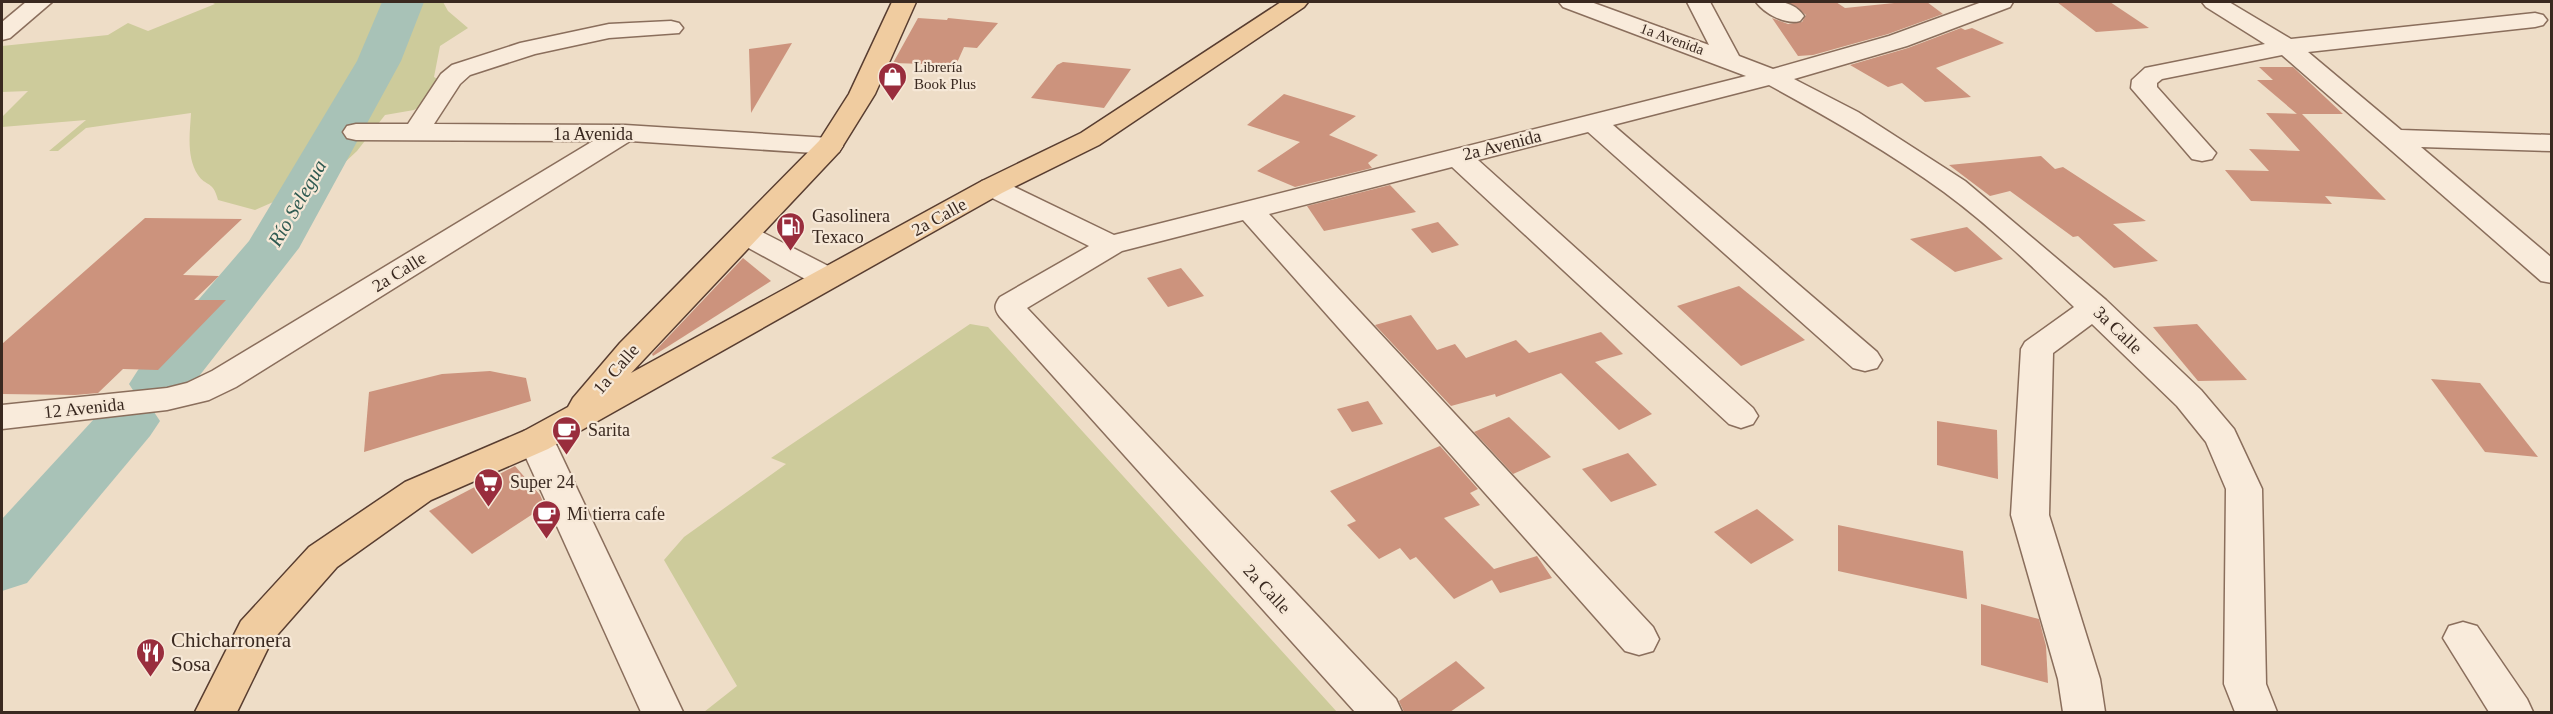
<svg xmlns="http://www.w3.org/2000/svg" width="2553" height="714" viewBox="0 0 2553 714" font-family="Georgia,serif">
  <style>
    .green { fill: #cdcb9b }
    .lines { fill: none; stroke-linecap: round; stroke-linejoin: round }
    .river { fill: #a8c2b7; fill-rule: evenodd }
    .building { fill: #cc937d }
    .minor-casing { stroke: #8a6e5c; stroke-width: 3 }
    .major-casing { stroke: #583d30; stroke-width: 3 }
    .minor { fill: #f9ebdb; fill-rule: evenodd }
    .major { fill: #f0cca0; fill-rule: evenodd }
    .labels { text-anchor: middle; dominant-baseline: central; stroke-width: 4.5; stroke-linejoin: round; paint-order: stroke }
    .far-street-label { font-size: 15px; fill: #3a2920; stroke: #f6e8d7 }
    .far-poi-label { font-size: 15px; fill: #3a2920; stroke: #f6e8d7; text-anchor: start }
    .street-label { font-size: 18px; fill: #3a2920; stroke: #f6e8d7 }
    .poi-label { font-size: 18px; fill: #3a2920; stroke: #f6e8d7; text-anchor: start }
    .water-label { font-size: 20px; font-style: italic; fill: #2f5a51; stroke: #f6e8d7 }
    .near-poi-label { font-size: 21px; fill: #3a2920; stroke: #f6e8d7; text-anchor: start }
  </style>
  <rect width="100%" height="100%" fill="#eeddc7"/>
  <g class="green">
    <path d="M211 2H443L448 11 468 28 440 46 434 77 452 87 414 110 385 115 357 151 328 178 255 210 218 200C213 180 206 187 198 175 186 157 190 132 191 113L86 128 58 151H49L86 120 2 127V117L28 91 2 92V46L108 35 128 23 148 31 215 4Z"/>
    <path d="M970 324 988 327 1337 712H704L737 686 664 560 684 537 786 464 771 458Z"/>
  </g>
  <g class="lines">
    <g class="river">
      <path d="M382 2H424L401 61 299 248 182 398 160 404 138 398 129 384 138 370 249 241 357 61Z"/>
      <path d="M128 400 150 406 160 421 150 436 27 583 2 591V519L106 406Z"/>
    </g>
  </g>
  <g class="building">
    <path d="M1788 2H1836L1845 8 1904 2H1927L1943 14 1888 34 1813 55 1798 56 1772 18 1788 24 1802 22 1806 15Z"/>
    <path d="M2057 2H2110L2149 28 2096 32Z"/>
    <path d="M918 18 947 20 948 18 998 23 977 48 964 47 956 65 893 63Z"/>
    <path d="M1961 28 1965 30 1972 28 2004 43 1936 68 1971 97 1925 102 1902 83 1888 87 1850 65 1908 48Z"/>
    <path d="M792 43 751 113 749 49Z"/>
    <path d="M1063 62 1131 69 1104 108 1031 98 1057 65Z"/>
    <path d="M2259 67H2293L2343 114H2297L2257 80H2273Z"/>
    <path d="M1284 94 1356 116 1329 135 1378 155 1368 163 1372 168 1295 187 1257 171 1300 142 1247 125Z"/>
    <path d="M2266 113 2302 114 2386 200 2325 196 2332 204 2251 201 2225 170 2269 171 2249 149 2300 151Z"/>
    <path d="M2041 156 2055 169 2063 167 2146 221 2113 224 2158 261 2114 268 2078 236 2073 237 2010 191 1990 196 1949 165Z"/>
    <path d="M1390 185 1416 212 1324 231 1307 206Z"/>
    <path d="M145 218 242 219 183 275 219 276 194 300H226L158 370 123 369 98 393 75 395 2 394V344Z"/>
    <path d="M1438 222 1459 245 1432 253 1411 229Z"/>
    <path d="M1967 227 2003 259 1955 272 1910 239Z"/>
    <path d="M743 258 771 281 653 356 652 354Z"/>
    <path d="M1181 268 1204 296 1168 307 1147 278Z"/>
    <path d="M1739 286 1805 340 1741 366 1677 306Z"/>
    <path d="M1411 315 1437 350 1455 344 1466 358 1516 340 1529 353 1601 332 1623 354 1595 362 1652 414 1619 430 1561 373 1496 397 1495 394 1451 406 1375 325Z"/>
    <path d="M2197 324 2247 380 2198 381 2153 327Z"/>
    <path d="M490 371 526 378 531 401 364 452 369 392 442 374Z"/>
    <path d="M2431 379 2480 383 2538 457 2485 452Z"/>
    <path d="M1368 401 1383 424 1352 432 1337 409Z"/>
    <path d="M1509 417 1551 457 1513 474 1474 432Z"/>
    <path d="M1937 421 1997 430 1998 479 1937 465Z"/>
    <path d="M1440 446 1478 489 1470 493 1480 505 1444 518 1494 569 1537 556 1552 578 1500 593 1492 580 1454 599 1416 557 1410 560 1400 548 1379 559 1347 525 1356 521 1330 491Z"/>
    <path d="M1628 453 1657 485 1611 502 1582 469Z"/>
    <path d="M515 466 540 495 545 506 472 554 429 511Z"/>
    <path d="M1757 509 1794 540 1751 564 1714 532Z"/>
    <path d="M1838 525 1963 551 1967 599 1838 571Z"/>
    <path d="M1981 604 2039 619 2046 646 2048 683 1981 665Z"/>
    <path d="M1456 661 1485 688 1450 712H1404L1399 701Z"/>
  </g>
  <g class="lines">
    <defs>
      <g id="minor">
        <path d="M26 2H52L10 38 2 40V22Z"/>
        <path d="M1559 2H1591L1709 45 1687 2H1710L1739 56 1773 69 1889 36 1982 2H2013L2010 7 1907 46 1794 79 1858 112 1965 181 2106 300 2201 390 2234 429 2262 489 2266 684 2277 712H2235L2224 684 2226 489 2206 442 2177 406 2092 324 2053 353 2049 515 2100 679 2105 712H2063L2058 679 2011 515 2021 349 2025 342 2074 307C2033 267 1990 226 1944 192 1889 152 1829 118 1769 85L1613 125 1877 352 1882 360 1877 368 1865 371 1853 368 1588 132 1478 160 1753 408 1758 416 1753 424 1741 428 1729 424 1452 167 1269 214 1653 627 1659 639 1653 651 1639 655 1625 651 1243 220 1122 251 1027 308 1396 699 1402 712H1355L1000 317C994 309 994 305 1000 297L1089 246 982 193 978 187 982 181 992 179 1002 181 1114 235 1746 76 1563 7Z"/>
        <path d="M1756 2C1773 0 1793 0 1804 16L1800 21C1786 25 1765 14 1756 2Z"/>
        <path d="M2202 2H2229L2291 39 2535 13 2543 15 2547 20 2543 25 2535 27 2308 52 2401 130 2552 135V151L2421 147 2552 258V283L2541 281 2282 55 2162 79 2157 83V87L2216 153 2212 159 2202 161 2192 159 2131 88 2132 80 2145 68 2265 44 2206 7Z"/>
        <path d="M671 21 679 23 683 28 679 33 609 38 535 54 470 75 460 84 434 124 625 125 829 138 839 140 843 146 839 152 829 154 630 141 236 387 209 400 167 410 2 429V405L167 388 187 383 212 371 593 141 356 140 347 138 343 132 347 126 356 124H408L441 74 452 65 520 43 609 24Z"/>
        <path d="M744 225 754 228 838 271 842 278 838 285 827 287 816 285 734 240 729 234 734 228Z"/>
        <path d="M536 428 548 431 554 440 683 712H641L518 440 524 431Z"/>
        <path d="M2463 622 2477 626 2527 699 2533 712H2489L2443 638 2449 626Z"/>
      </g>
      <path id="major" d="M892 2H916L875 94 839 152 631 373 982 181 1081 133 1281 2H1308L1304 7 1099 145 1002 193 548 449 431 500 337 567 271 642 237 712H195L241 621 309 547 405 482 524 431 568 407 573 398 620 343 819 141 849 94Z"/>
    </defs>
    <use href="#minor" class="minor-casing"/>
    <use href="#major" class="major-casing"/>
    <use href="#minor" class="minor"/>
    <use href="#major" class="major"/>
  </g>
  <defs>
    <symbol id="shop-pin" viewBox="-11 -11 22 30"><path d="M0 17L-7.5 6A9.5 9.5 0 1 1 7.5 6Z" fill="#992d3d" stroke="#f6e8d7"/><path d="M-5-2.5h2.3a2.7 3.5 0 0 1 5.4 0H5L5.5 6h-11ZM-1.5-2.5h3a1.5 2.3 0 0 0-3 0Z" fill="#fff"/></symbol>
    <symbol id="fuel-pin" viewBox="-11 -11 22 30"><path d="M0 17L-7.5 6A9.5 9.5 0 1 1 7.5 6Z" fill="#992d3d" stroke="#f6e8d7"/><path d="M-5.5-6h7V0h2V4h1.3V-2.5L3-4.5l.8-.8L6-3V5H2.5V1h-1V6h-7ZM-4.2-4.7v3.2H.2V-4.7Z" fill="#fff"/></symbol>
    <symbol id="cafe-pin" viewBox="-11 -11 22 30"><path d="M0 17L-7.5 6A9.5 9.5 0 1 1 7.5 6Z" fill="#992d3d" stroke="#f6e8d7"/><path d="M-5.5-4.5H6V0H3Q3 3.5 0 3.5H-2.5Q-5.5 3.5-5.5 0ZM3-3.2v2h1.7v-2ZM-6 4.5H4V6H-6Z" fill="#fff"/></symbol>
    <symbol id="supermarket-pin" viewBox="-11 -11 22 30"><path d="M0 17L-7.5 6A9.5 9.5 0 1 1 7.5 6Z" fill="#992d3d" stroke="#f6e8d7"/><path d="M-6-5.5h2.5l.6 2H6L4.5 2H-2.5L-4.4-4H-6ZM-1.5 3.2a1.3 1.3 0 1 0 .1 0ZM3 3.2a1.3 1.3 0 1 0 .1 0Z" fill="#fff"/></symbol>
    <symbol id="restaurant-pin" viewBox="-11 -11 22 30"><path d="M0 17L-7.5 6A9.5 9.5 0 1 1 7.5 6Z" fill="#992d3d" stroke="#f6e8d7"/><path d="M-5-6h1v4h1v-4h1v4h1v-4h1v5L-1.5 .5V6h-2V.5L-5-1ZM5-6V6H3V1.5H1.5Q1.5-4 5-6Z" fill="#fff"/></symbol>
  </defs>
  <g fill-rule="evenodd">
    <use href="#shop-pin" x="876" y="60" width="33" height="45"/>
    <use href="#fuel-pin" x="774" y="210" width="33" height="45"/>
    <use href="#cafe-pin" x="550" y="414" width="33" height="45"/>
    <use href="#supermarket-pin" x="472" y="466" width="33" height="45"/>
    <use href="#cafe-pin" x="530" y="498" width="33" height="45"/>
    <use href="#restaurant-pin" x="134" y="636" width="33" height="45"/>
  </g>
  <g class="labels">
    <g class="far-street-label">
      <text transform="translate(1672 39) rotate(20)">1a Avenida</text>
    </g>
    <g class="far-poi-label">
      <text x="914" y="67">Librería<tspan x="914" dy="17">Book Plus</tspan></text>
    </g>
    <g class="street-label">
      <text x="593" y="134">1a Avenida</text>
      <text transform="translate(1502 145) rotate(-14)">2a Avenida</text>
      <text transform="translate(939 217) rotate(-29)">2a Calle</text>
      <text transform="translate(399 272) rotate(-32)">2a Calle</text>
      <text transform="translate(2118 330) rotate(44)">3a Calle</text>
      <text transform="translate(616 369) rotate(-49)">1a Calle</text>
      <text transform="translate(84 408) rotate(-6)">12 Avenida</text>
      <text transform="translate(1267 589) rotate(47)">2a Calle</text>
    </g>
    <g class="poi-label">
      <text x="812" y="216">Gasolinera<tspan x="812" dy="21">Texaco</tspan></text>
      <text x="588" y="430">Sarita</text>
      <text x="510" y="482">Super 24</text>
      <text x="567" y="514">Mi tierra cafe</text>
    </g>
    <g class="water-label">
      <text transform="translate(297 203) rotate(-60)">Río Selegua</text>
    </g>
    <g class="near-poi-label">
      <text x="171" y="640">Chicharronera<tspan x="171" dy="24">Sosa</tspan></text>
    </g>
  </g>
  <rect width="2553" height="714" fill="none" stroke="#3a2920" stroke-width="6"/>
</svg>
